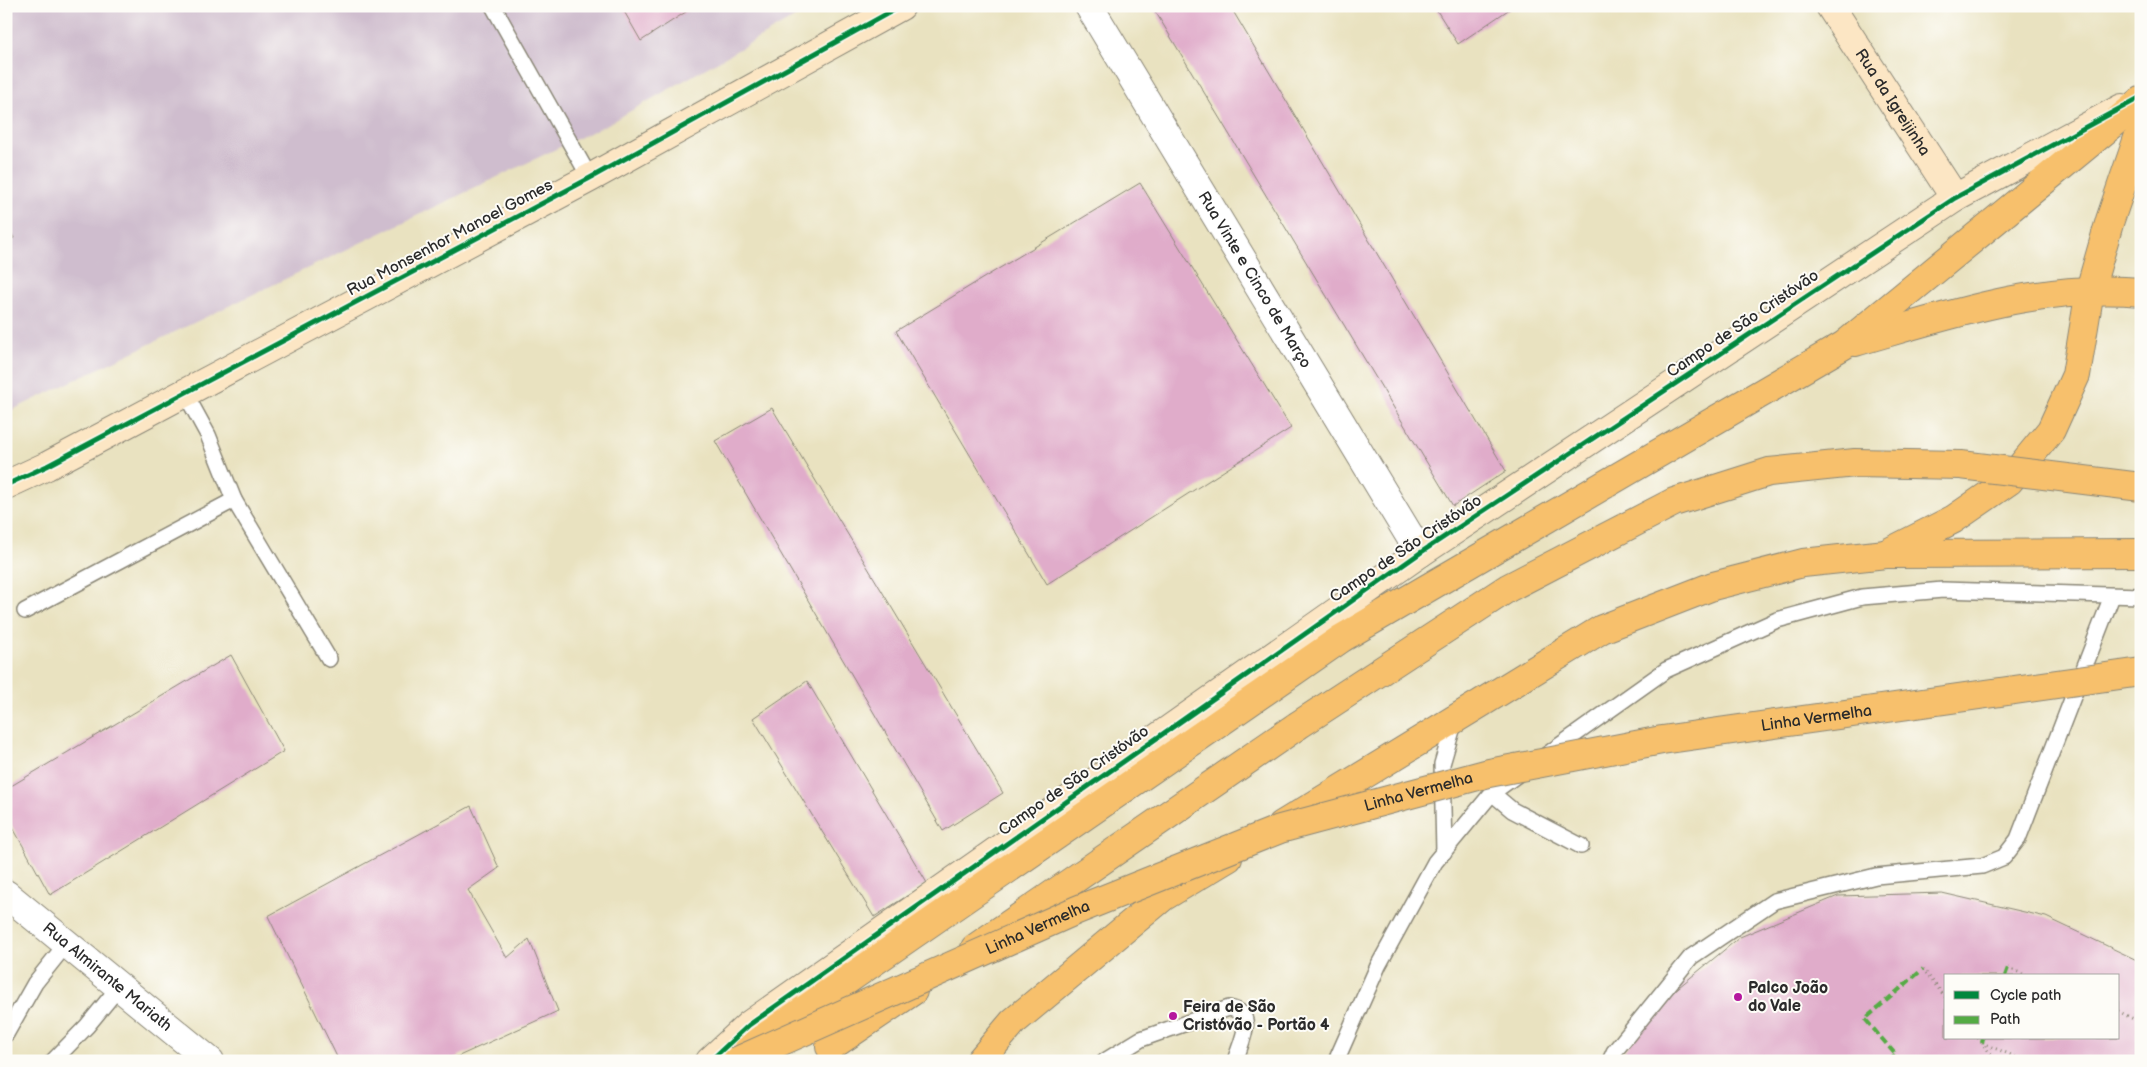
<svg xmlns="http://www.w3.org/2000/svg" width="2147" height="1067" viewBox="0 0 2147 1067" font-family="'Balsamiq Sans',sans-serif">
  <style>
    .industrial { fill: #cfbdce }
    .building { fill: #e0acca; fill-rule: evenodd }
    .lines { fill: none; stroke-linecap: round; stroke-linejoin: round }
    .lane-casing { stroke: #8a8676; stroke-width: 18 }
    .street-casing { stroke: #8a8676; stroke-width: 30 }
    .secondary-casing { stroke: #8a8676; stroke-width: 30 }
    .primary-casing { stroke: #8a8676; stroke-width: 30 }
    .highway-casing { stroke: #8a8676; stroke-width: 30 }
    .path { stroke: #8a8676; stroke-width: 3; stroke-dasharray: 1 4; stroke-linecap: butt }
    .lane { stroke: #fff; stroke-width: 15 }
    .street { stroke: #fff; stroke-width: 28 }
    .secondary { stroke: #fce6c4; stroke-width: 28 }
    .primary { stroke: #f7c06c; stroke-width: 28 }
    .highway { stroke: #f7c06c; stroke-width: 28 }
    .highway-bridge-casing { stroke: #8a8676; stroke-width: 30; stroke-linecap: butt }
    .highway-bridge { stroke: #f7c06c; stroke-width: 28 }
    .quiet { stroke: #54ab44; stroke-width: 4; stroke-dasharray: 8 4; stroke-linecap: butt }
    .cycleway-casing { stroke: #fdfcf7; stroke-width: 8 }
    .cycleway { stroke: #00873e; stroke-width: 5 }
    .poi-dot { fill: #b5179e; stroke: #fdfcf7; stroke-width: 2 }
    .labels { text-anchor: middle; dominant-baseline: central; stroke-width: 4; stroke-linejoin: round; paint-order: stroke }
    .street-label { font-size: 16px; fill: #2b2b2b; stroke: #fdfcf7 }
    .poi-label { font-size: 16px; font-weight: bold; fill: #2b2b2b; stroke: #fdfcf7; text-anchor: start }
  </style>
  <rect width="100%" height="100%" fill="#fdfcf7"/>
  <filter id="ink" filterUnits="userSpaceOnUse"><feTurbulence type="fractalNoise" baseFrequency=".02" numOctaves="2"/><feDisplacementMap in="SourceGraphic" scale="10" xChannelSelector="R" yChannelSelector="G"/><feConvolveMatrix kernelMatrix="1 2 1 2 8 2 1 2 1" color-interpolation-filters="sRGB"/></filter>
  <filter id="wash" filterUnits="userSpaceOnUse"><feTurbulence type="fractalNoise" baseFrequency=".0096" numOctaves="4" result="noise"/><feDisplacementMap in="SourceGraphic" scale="20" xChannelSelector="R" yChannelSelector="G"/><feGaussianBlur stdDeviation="1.12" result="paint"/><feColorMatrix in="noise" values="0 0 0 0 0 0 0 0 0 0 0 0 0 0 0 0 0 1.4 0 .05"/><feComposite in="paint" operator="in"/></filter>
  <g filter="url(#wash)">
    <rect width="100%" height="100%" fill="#e9e2c0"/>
    <path class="industrial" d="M6 6H815L606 125 6 413Z"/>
    <g id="blocks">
      <g class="building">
        <path d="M621 6H695L641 41Z"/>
        <path d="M1152 6H1230L1506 471 1453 506Z"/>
        <path d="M1434 6H1514L1458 44Z"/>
        <path d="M1140 183 1291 428 1047 584 896 331Z"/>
        <path d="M6 223 14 238 6 241Z"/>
        <path d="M772 408 1003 793 943 831 715 441Z"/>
        <path d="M231 655 284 751 50 895 6 815V789Z"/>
        <path d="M807 681 927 883 874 917 753 718Z"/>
        <path d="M471 806 499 868 468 890 507 958 529 939 558 1011 448 1061H339L268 916Z"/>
        <path d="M1942 893 2046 917 2141 962V1061H1618L1657 1005 1740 937 1838 896ZM1946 976H2118V1038H1946Z"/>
      </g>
    </g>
  </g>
  <g filter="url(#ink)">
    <use href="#blocks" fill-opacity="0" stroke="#8a8676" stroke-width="1"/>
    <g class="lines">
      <defs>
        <g id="lane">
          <path d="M493 6 590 178"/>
          <path d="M185 393 208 435 234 500 329 659"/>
          <path d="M25 611 234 500"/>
          <path d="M1542 758 1666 670 1777 620 1862 597 1943 590 2141 596"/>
          <path d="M1492 793 1512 810 1581 846"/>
          <path d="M1444 852 1442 764 1455 720"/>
          <path d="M6 1034 35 983 67 943"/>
          <path d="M53 1061 87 1026 119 987"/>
          <path d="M1105 1061 1141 1039 1229 1008C1258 1013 1241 1041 1235 1061"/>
          <path d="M1336 1061 1378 966 1435 862 1492 793 1521 772"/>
          <path d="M1610 1061 1614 1052 1691 957 1774 901 1876 876 1982 866 2004 857 2018 839 2112 596"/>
        </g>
        <g id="street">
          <path id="s1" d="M1089 6 1420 553"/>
          <path id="s2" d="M6 894 210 1061"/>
        </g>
        <g id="secondary">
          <path id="s3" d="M1830 6 1955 198"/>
          <path d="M6 485 47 466 590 178 901 6"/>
          <path d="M710 1061 749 1025 1420 553 1955 198 2122 108"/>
        </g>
        <g id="primary">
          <path d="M1889 552 1954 519 2009 481 2051 430 2076 375 2090 290 2110 220 2141 129"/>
          <path d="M1282 825 1602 629 1713 586 1803 563 1886 554 2141 553"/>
          <path d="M980 1061 1013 1022 1163 897 1228 858"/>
        </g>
        <g id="highway">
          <path d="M1855 342C1949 315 2042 283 2141 292"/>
          <path d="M975 948 1297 726"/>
          <path d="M830 1047 913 991"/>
          <path d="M749 1048 1342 638 1844 345 2141 101"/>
        </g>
      </defs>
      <use href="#lane" class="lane-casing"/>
      <use href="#street" class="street-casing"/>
      <use href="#secondary" class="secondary-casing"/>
      <use href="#primary" class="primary-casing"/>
      <use href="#highway" class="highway-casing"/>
      <g class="path">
        <path d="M2008 968 2028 976"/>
        <path d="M1923 969 1946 998"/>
        <path d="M2118 1011 2141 1023"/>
        <path d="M1978 1038 1996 1061"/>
        <path d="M1982 1043 2026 1061"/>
      </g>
      <use href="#lane" class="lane"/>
      <use href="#street" class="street"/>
      <use href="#secondary" class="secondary"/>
      <use href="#primary" class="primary"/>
      <use href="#highway" class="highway"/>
      <defs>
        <g id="highway-bridge">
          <path d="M1297 726 1508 588 1674 502 1769 472 1855 463 1961 465 2141 487"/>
          <path id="s4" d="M737 1061 1077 910 1280 829 1489 773 1662 740 2141 672"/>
        </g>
      </defs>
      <use href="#highway-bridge" class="highway-bridge-casing"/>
      <use href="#highway-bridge" class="highway-bridge"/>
      <g class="quiet">
        <path d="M2005 976 2008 968"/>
        <path d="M1982 1043 1983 1038"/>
        <path d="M1889 1061 1896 1055 1865 1019 1923 969"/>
      </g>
      <defs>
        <g id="cycleway">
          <path d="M6 485 47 466 590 178 901 6"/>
          <path d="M710 1061 749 1025 1420 553 1955 198 2141 97"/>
        </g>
      </defs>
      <use href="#cycleway" class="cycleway-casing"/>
      <use href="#cycleway" class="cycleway"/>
    </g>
  </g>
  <g class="poi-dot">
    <circle cx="1738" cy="997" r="5"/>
    <circle cx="1173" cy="1016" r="5"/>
  </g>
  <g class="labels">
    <g class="street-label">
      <text stroke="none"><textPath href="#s3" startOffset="115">Rua da Igreijinha</textPath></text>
      <text transform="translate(450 238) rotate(-28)">Rua Monsenhor Manoel Gomes</text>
      <text stroke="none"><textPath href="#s1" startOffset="320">Rua Vinte e Cinco de Março</textPath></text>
      <text transform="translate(1743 324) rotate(-34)">Campo de São Cristóvão</text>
      <text transform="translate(1406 549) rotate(-34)">Campo de São Cristóvão</text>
      <text stroke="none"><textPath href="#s4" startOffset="1139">Linha Vermelha</textPath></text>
      <text transform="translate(1074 781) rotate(-35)">Campo de São Cristóvão</text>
      <text stroke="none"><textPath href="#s4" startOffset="734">Linha Vermelha</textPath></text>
      <text stroke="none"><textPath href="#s4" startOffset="329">Linha Vermelha</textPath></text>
      <text stroke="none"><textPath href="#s2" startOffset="131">Rua Almirante Mariath</textPath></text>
    </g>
    <g class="poi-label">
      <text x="1748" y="988">Palco João<tspan x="1748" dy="18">do Vale</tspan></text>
      <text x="1183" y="1007">Feira de São<tspan x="1183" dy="18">Cristóvão - Portão 4</tspan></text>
    </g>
  </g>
  <rect width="2147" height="1067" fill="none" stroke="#fdfcf7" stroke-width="25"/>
  <rect x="1944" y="974" width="175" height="65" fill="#fdfcf7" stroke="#a9a8a5"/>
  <rect x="1954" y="991" width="25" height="8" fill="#00873e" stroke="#a9a8a5"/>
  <text x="1990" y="1000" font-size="15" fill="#2b2b2b">Cycle path</text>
  <rect x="1954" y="1016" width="25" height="8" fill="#54ab44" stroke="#a9a8a5"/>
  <text x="1990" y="1024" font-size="15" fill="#2b2b2b">Path</text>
</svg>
